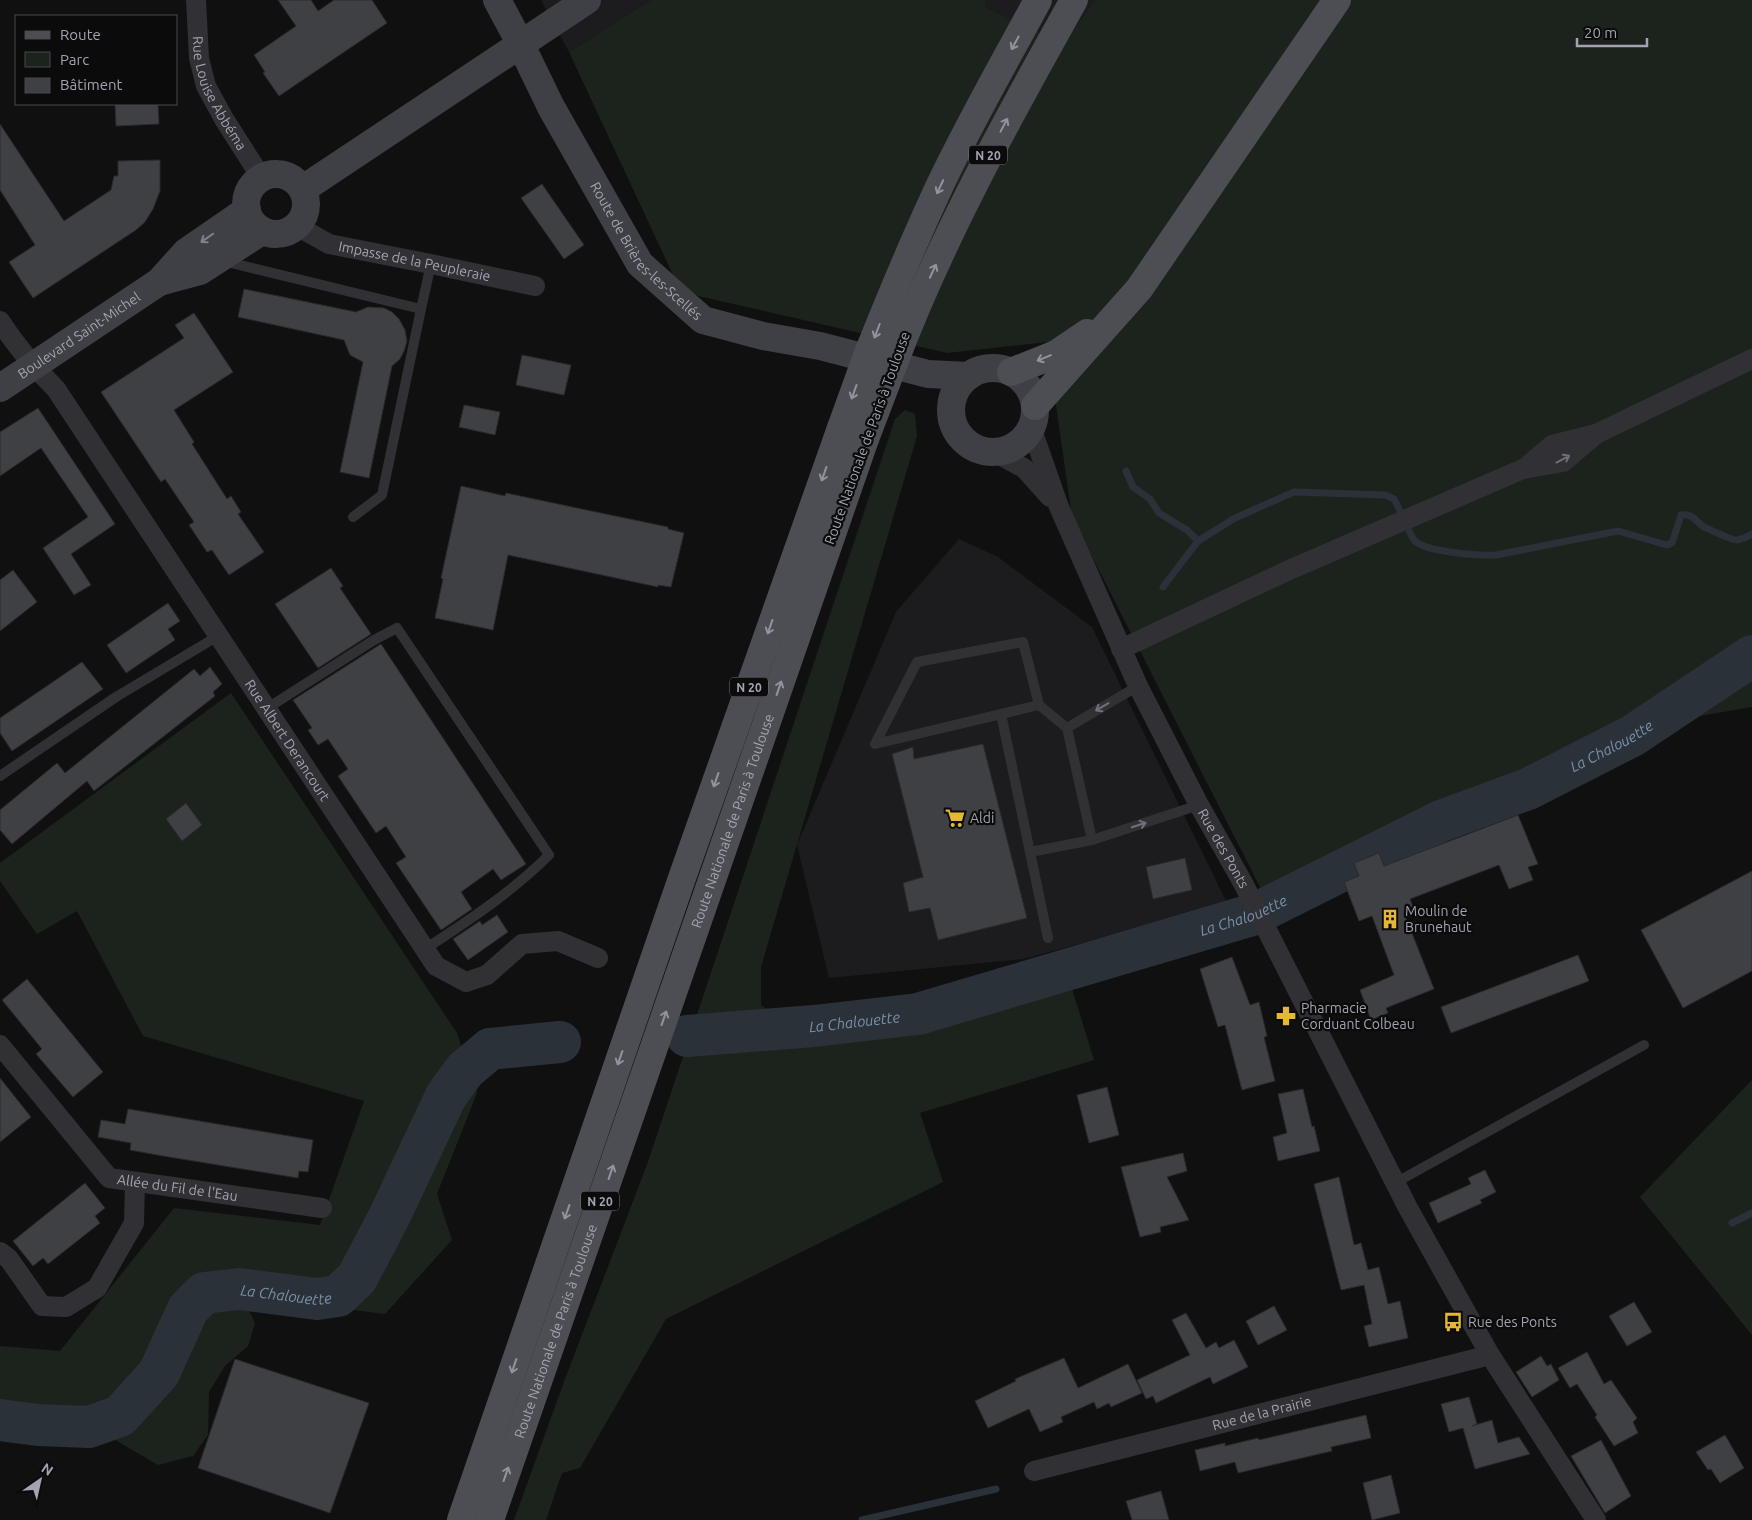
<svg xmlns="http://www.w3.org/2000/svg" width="1752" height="1520" viewBox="0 0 1752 1520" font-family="Ubuntu,sans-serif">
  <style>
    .built { fill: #1c1c1e }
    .green { fill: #1c231d }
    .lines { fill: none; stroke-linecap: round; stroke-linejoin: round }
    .stream { stroke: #2a3138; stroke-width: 7 }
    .river { stroke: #2a3138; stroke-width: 42 }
    .building { fill: #3f4044; stroke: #2a2a2d }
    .lane { stroke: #313135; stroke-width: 10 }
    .street { stroke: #313135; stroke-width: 20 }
    .secondary { stroke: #3f4045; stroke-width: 28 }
    .primary { stroke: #4d4e54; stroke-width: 28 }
    .primary-bridge { stroke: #4d4e54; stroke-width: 28 }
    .oneway { stroke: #91949e }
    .oneway2 { stroke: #7f828b }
    .oneway3 { stroke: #6f7179 }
    .labels { text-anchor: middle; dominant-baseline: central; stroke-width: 4.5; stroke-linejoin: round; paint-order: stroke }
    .shield { fill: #0b0b0c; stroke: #757780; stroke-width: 1 }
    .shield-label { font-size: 12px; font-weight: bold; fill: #a2a5b1 }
    .street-label { font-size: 14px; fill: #a2a5b1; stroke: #0b0b0c }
    .poi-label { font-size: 14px; fill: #a2a5b1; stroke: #0b0b0c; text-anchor: start }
    .water-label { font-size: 15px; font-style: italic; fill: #7a90aa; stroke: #0b0b0c }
  </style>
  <rect width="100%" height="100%" fill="#101011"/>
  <g class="built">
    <path d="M541 0H651L569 52Z"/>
    <path d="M985 0H1095L1063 43 985 7Z"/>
    <path d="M959 539 998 557 1092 627 1227 903 1024 959 829 978 797 845 896 612Z"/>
  </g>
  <g class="green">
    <path d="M651 0H985V7L1063 43 1095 0H1752V707L1654 724 1261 889 1072 517 1047 342 947 353 681 292 569 52Z"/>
    <path d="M905 410 915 414 917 436 761 967V1005L813 1043 1062 956 1094 1060 920 1113 943 1182 666 1319 580 1468 562 1473 546 1520H514L565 1379 648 1162 895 419Z"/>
    <path d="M231 693 457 1033 477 1093 437 1194 452 1240 385 1314 242 1296 255 1323 248 1346 225 1366 209 1392 208 1435 193 1456 158 1465 105 1434 62 1439 0 1429V1346L60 1351 174 1208 320 1225 364 1101 143 1036 77 911 37 934 0 881V863Z"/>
    <path d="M1752 1080V1335L1640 1197Z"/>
  </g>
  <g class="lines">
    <g class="stream">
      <path d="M1126 471 1133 487 1150 499 1159 513 1187 530 1198 541"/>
      <path d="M1163 587 1198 541 1235 518 1294 492 1385 495 1394 499C1399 507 1410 536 1415 541 1426 552 1480 556 1496 555L1618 531 1667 545 1672 543 1681 515C1693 513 1695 521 1704 527 1711 530 1731 540 1737 540 1743 539 1747 537 1752 534"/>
      <path d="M1732 1223 1752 1213"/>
      <path d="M862 1520 996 1489"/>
    </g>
    <g class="river">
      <path id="s1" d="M687 1036 814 1026 918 1014 1255 914 1441 821 1528 789 1632 736 1752 656"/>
      <path id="s2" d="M0 1420 38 1425 89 1427 120 1416 159 1373 188 1309 204 1293 239 1289 317 1299 338 1296 357 1278 389 1217 446 1096 465 1070 490 1049 560 1042"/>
    </g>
  </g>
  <g class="building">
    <path d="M278 0H311L318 11 334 0H372L387 23 279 96 263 73 265 72 254 55 296 26Z"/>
    <path d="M115 104H158L159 124 116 126Z"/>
    <path d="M0 124 64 221 111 190 114 176H118V161L160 160V191L153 209 145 222 136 230 33 298 9 262 35 245 0 190Z"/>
    <path d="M542 184 584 245 564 259 521 198Z"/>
    <path d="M244 289 356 312 368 307 384 308 392 312 399 319 405 330 407 341 404 351 400 359 392 366 369 478 340 472 363 362 350 355 344 340 238 317Z"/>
    <path d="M194 313 233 372 174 410 194 442 192 444 227 499 231 496 241 512 238 514 264 552 229 575 212 550 207 552 189 525 194 522 165 479 161 482 101 392 184 338 175 325Z"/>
    <path d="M522 355 571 365 564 395 516 385Z"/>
    <path d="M464 405 500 412 495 435 459 427Z"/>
    <path d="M38 408 115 524 71 554 91 585 74 595 43 548 88 517 41 448 0 476V432Z"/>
    <path d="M461 486 505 496 506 493 596 512 668 527V529L684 533 671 587 658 585V587L508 555 493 630 435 618 443 579 441 578Z"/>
    <path d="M331 568 343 586 340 588 371 634 318 668 275 604Z"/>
    <path d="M13 570 37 602 0 631V580Z"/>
    <path d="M168 603 180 621 168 629 175 640 126 673 107 645Z"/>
    <path d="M381 644 526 864 501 880 493 869 461 892 472 909 441 930 396 863 406 857 386 826 376 833 338 776 348 769 328 739 318 745 308 730 312 728 293 700Z"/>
    <path d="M82 662 103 689 12 751 0 733V718Z"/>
    <path d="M210 667 222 684 213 692 215 696 94 791 87 781 12 844 0 830V810L57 763 65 773 194 669 200 676Z"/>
    <path d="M983 744 1027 918 938 940 930 908 909 912 903 883 923 877 892 754 913 747 914 759Z"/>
    <path d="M186 803 202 825 182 841 166 819Z"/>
    <path d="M1518 815 1538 864 1528 867 1533 880 1509 889 1499 865 1410 899 1416 914 1406 918 1434 989 1386 1008 1388 1013 1371 1020 1360 990 1394 975 1372 916 1359 921 1344 882 1359 876 1354 863 1379 853 1384 866Z"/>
    <path d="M1185 858 1192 890 1153 899 1146 867Z"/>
    <path d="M1752 871V971L1683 1008 1641 930Z"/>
    <path d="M497 915 508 932 468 960 453 939 480 921 482 925Z"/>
    <path d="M1578 955 1589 981 1451 1033 1441 1007Z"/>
    <path d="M1232 957 1250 1005 1259 1002 1267 1036 1264 1037 1275 1081 1242 1090 1225 1025 1218 1027 1200 969Z"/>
    <path d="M27 979 103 1072 73 1097 36 1054 42 1049 2 1000Z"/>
    <path d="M0 1078 31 1117 0 1142Z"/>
    <path d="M1107 1087 1119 1135 1089 1143 1077 1095Z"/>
    <path d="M1303 1089 1312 1127 1314 1126 1320 1151 1278 1161 1273 1137 1287 1133 1278 1094Z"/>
    <path d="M128 1109 313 1140 308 1172 299 1171 298 1178 163 1156 130 1150 131 1143 98 1137 101 1120 125 1124Z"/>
    <path d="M1183 1153 1187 1171 1167 1177 1189 1220 1160 1227 1161 1232 1140 1237 1121 1167Z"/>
    <path d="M1485 1170 1496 1192 1480 1200 1482 1203 1438 1223 1429 1203 1471 1184 1468 1178Z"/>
    <path d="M1339 1177 1354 1245 1361 1243 1368 1270 1379 1267 1388 1304 1400 1301 1408 1338 1369 1347 1364 1326 1372 1324 1364 1285 1341 1290 1314 1184Z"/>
    <path d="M85 1183 105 1208 95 1216 100 1223 48 1264 43 1258 33 1266 13 1241Z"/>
    <path d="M1634 1302 1652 1332 1627 1346 1609 1316Z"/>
    <path d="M1274 1306 1287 1330 1258 1345 1246 1321Z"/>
    <path d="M1186 1313 1206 1348 1216 1342 1219 1348 1234 1340 1248 1367 1213 1384 1210 1377 1156 1403 1153 1396 1146 1399 1137 1380 1190 1355 1172 1320Z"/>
    <path d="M1587 1352 1604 1384 1611 1380 1637 1418 1633 1422 1638 1433 1614 1446 1595 1417 1597 1415 1577 1384 1570 1388 1558 1368Z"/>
    <path d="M1541 1356 1547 1366 1551 1364 1559 1380 1532 1397 1516 1372Z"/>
    <path d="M1064 1358 1078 1388 1128 1364 1142 1393 1111 1407 1109 1403 1097 1409 1094 1402 1061 1417 1063 1422 1040 1432 1029 1409 988 1428 975 1401 1016 1381 1015 1379Z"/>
    <path d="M235 1359 369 1403 330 1513 198 1468Z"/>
    <path d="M1469 1397 1477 1424 1472 1426 1492 1420 1498 1443 1519 1437 1530 1454 1475 1469 1463 1428 1449 1432 1441 1404Z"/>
    <path d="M1366 1415 1371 1438 1331 1447 1332 1451 1238 1473 1235 1462 1200 1471 1195 1450 1225 1443V1446L1258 1438 1259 1440Z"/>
    <path d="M1725 1435 1744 1468 1720 1483 1711 1469 1708 1470 1696 1452Z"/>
    <path d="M1601 1440 1631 1496 1605 1513 1571 1456Z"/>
    <path d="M1391 1475 1400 1513 1372 1520 1363 1483Z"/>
    <path d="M1161 1491 1169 1520H1132L1126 1501Z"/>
  </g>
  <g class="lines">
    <g class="lane">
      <path d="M223 261 421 309 382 495 353 517"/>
      <path d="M421 309 431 264"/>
      <path d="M1039 705 875 744 917 662 1023 642 1039 705 1067 728 1092 840"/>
      <path d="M266 709 374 640 397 628 549 855C512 892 468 921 425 949"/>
      <path d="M1001 714 1048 938"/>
      <path d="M1067 728 1138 686"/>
      <path d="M0 776 116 697 218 636"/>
      <path d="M1030 852 1092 840 1199 805"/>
      <path d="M1395 1183 1644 1045"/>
    </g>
    <g class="street">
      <path id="s3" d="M196 0 199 58 206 86 224 119 261 177"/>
      <path id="s4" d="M297 226 329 244 431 264 535 286"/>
      <path id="s5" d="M0 321C16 346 35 368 56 389L436 966 466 982 487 975 522 944 558 941 598 958"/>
      <path id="s6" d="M1031 427 1059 507 1138 686 1199 805 1243 883 1408 1208 1490 1355 1596 1520"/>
      <path d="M994 452 1024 468 1050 497"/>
      <path d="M1524 469 1552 445 1596 434 1752 359"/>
      <path d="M1121 649 1289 570 1523 469 1563 462 1596 434"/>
      <path id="s7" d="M0 1045 109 1178 322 1208"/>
      <path d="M0 1252 9 1259 42 1306 66 1307 97 1288 134 1223 135 1182"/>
      <path id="s8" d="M1034 1471 1490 1355"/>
    </g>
    <g class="secondary">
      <path id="s9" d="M497 0 520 43 551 107 640 264 703 320 763 336 820 346 928 374 969 376"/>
      <circle cx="276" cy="204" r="30"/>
      <path d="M303 189 587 0"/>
      <path d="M159 282 200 271 262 231"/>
      <circle cx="993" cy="410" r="42"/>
      <path id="s10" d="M0 388 159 282 186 252 247 210"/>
    </g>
    <g class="primary">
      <path d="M867 356C890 298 914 241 940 185 970 122 1005 61 1038 0"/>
      <path d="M894 363C942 236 1008 118 1074 0"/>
      <path d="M1011 372 1056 354 1087 333"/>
      <path d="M1035 406 1139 289 1337 0"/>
      <path d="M461 1520 682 878 841 428"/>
      <path id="s11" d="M490 1520 865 439"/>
    </g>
    <g class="primary-bridge">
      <path d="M841 428 867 356"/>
      <path d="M865 439 894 363"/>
    </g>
  </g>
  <defs><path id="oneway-shaft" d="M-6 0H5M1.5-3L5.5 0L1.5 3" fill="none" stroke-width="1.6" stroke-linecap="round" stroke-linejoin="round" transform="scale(1.25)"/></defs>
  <g class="oneway">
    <use href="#oneway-shaft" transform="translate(1015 43) rotate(119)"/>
    <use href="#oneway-shaft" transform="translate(1004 125) rotate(-62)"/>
    <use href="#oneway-shaft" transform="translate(940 187) rotate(115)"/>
    <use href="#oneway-shaft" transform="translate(933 271) rotate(-65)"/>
    <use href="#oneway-shaft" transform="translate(877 331) rotate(111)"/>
    <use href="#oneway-shaft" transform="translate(1044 358) rotate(158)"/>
    <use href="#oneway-shaft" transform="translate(854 392) rotate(110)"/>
    <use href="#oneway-shaft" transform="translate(824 474) rotate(109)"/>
    <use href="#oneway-shaft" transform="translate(770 627) rotate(109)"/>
    <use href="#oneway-shaft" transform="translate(779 688) rotate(-71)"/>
    <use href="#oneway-shaft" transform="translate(716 780) rotate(109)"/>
    <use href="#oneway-shaft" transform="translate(664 1018) rotate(-71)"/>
    <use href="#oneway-shaft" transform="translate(620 1058) rotate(109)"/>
    <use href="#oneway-shaft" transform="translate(611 1172) rotate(-71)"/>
    <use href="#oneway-shaft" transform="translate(567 1212) rotate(109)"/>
    <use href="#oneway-shaft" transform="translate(514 1366) rotate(109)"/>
    <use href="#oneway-shaft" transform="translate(506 1474) rotate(-71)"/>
  </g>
  <use class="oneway2" href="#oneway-shaft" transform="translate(207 238) rotate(145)"/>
  <g class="oneway3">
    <use href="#oneway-shaft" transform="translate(1563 459) rotate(-28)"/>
    <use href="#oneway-shaft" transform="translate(1102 707) rotate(149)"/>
    <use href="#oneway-shaft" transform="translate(1139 825) rotate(-18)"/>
  </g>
  <defs>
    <symbol id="supermarket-bare" viewBox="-9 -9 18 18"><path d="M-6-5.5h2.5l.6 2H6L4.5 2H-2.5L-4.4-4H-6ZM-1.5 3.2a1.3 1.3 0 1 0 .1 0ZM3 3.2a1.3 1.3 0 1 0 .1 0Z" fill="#e5b834" stroke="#0b0b0c" stroke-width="2.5" paint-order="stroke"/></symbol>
    <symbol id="building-bare" viewBox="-9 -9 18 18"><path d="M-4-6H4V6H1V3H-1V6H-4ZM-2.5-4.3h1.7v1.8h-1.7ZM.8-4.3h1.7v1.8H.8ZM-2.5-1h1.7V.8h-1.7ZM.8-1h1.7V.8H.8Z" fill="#e5b834" stroke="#0b0b0c" stroke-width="2.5" paint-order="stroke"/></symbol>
    <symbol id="pharmacy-bare" viewBox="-9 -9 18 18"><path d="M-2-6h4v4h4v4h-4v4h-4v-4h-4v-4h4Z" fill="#e5b834" stroke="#0b0b0c" stroke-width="2.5" paint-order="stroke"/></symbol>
    <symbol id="bus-bare" viewBox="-9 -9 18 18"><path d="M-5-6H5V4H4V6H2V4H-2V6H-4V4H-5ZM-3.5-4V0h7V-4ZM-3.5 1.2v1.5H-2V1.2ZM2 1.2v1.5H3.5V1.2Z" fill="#e5b834" stroke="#0b0b0c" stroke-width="2.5" paint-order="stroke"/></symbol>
  </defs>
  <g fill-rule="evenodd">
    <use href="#supermarket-bare" x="941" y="804" width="28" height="28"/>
    <use href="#building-bare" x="1376" y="905" width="28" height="28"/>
    <use href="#pharmacy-bare" x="1272" y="1002" width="28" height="28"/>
    <use href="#bus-bare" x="1439" y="1308" width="28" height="28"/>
  </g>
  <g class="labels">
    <g class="shield">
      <rect x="969" y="145.5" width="38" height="19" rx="4"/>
      <rect x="730" y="677.5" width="38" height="19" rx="4"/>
      <rect x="581" y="1191.5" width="38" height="19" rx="4"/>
    </g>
    <g class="shield-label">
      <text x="988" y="155">N 20</text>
      <text x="749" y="687">N 20</text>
      <text x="600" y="1201">N 20</text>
    </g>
    <g class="street-label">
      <text stroke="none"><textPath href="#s3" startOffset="98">Rue Louise Abbéma</textPath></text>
      <text stroke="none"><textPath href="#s9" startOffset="294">Route de Brières-les-Scellés</textPath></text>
      <text stroke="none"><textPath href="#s4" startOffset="124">Impasse de la Peupleraie</textPath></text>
      <text stroke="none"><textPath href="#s10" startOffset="95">Boulevard Saint-Michel</textPath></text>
      <text transform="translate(867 438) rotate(-70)">Route Nationale de Paris à Toulouse</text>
      <text stroke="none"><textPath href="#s5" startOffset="509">Rue Albert Derancourt</textPath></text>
      <text stroke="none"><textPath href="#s11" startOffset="740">Route Nationale de Paris à Toulouse</textPath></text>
      <text stroke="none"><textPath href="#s6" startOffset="464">Rue des Ponts</textPath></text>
      <text stroke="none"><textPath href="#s7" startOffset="241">Allée du Fil de l'Eau</textPath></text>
      <text stroke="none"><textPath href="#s11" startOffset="200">Route Nationale de Paris à Toulouse</textPath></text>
      <text stroke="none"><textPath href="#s8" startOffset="235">Rue de la Prairie</textPath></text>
    </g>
    <g class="poi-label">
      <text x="970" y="818">Aldi</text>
      <text x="1405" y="911">Moulin de<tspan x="1405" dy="16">Brunehaut</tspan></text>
      <text x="1301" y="1008">Pharmacie<tspan x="1301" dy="16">Corduant Colbeau</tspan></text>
      <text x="1468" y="1322">Rue des Ponts</text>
    </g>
    <g class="water-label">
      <text stroke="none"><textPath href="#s1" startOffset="978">La Chalouette</textPath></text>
      <text stroke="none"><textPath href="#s1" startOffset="572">La Chalouette</textPath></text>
      <text stroke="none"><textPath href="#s1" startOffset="168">La Chalouette</textPath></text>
      <text stroke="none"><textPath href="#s2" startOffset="356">La Chalouette</textPath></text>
    </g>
  </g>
  <rect x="15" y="15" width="162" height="90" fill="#0b0b0c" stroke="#47494e"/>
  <rect x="25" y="31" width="25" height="8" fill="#4d4e54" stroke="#47494e"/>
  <text x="60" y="40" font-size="15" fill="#a2a5b1">Route</text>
  <rect x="25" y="52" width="25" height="15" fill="#1c231d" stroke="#47494e"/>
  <text x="60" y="65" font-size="15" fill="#a2a5b1">Parc</text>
  <rect x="25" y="78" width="25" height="15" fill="#3f4044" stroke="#47494e"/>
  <text x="60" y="90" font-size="15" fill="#a2a5b1">Bâtiment</text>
  <g transform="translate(40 1480) rotate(34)" stroke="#0b0b0c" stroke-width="4" paint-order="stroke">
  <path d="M0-4L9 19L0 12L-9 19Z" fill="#a2a5b1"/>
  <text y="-8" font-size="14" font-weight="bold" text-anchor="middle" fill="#a2a5b1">N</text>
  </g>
  <path d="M1577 38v8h70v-8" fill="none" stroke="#a2a5b1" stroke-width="2.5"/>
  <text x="1584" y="38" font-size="15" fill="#a2a5b1" stroke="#0b0b0c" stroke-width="4" paint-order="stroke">20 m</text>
</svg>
